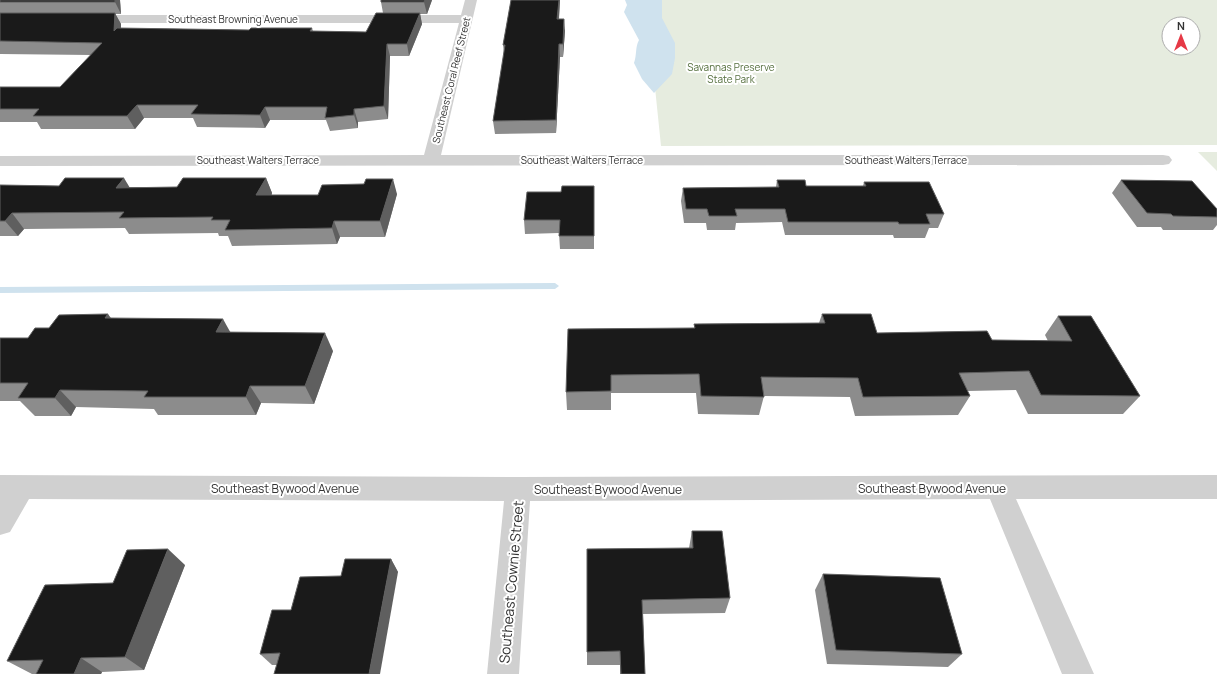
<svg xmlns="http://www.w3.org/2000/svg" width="1217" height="674" viewBox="0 0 1217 674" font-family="Manrope,sans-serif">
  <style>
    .green { fill: #e6ecdf; fill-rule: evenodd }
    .water { fill: #cfe2ee }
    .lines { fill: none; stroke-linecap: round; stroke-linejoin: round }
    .stream { fill: #cfe2ee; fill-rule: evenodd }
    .minor { fill: #d0d0d0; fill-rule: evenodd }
    .wall { fill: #8c8c8c }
    .shaded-wall { fill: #5f5f5f }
    .building { fill: #1a1a1a; stroke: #5f5f5f }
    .labels { text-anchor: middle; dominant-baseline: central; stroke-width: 4; stroke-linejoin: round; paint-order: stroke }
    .far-street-label { font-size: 10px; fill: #333; stroke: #fff }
    .far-park-label { font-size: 10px; fill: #56703f; stroke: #fff }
    .street-label { font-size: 12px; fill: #333; stroke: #fff }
    .near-street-label { font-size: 14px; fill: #333; stroke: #fff }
  </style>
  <rect width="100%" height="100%" fill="#fff"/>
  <g class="green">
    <path d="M646 0H1217V145L661 146ZM1169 24H1193V48H1169Z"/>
    <path d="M1198 152H1217V171Z"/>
  </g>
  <path class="water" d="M625 0H662V18L675 43V58L672 74 654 93 642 79 634 63C637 55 635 47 639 40L624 12 627 5Z"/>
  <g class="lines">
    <path class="stream" d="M555 283 559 286 555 289 0 293V287Z"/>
    <g class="minor">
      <path d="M465 0H477L441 155H1163L1169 156 1172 160 1169 164 1163 165 0 166V156L424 155 459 23H87L82 22 80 19 82 16 87 15H461Z"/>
      <path d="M0 475 518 477 1217 475V499H1016L1094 674H1062L990 499 530 501 519 674H487L504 501 29 499 10 532 0 535Z"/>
    </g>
  </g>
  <g class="wall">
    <path d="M0 0H120L121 14H115L121 24V28L249 30 312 28 313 31 366 32 383 13 381 2 432 0 427 14H420L422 24 409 56H390L388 119 358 122V128L330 131 326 120H270L265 128 197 127 193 118H144L135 129H41L37 122H0V87H60L91 55 0 54Z"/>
    <path d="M511 0H560L559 19 565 31 563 57H560L556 133 495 134 493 121 504 53 503 45Z"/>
    <path d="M266 178 272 193V195H318L397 194 385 237H340L337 244 232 246 228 236H219L218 233 129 234 125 228 24 229 18 236H0V185L130 187H177Z"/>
    <path d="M777 180 806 186H863L864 182 944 214 938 228H929L925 238H894L893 235H785L782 222 736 223 735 230H707L706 223H684L681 201 683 188 776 187Z"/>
    <path d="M1121 180 1217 209V225L1213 230H1163L1161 227H1137L1112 193Z"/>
    <path d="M594 186V249H560L559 233 525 234 524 220 561 192Z"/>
    <path d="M822 314 877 333 992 340 1048 341 1045 335 1058 316 1140 396 1123 414H1028L1016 390 967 391 970 396 958 415 855 416 850 397 764 396 759 415 698 414 696 393H611V410H567L566 392 694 328V324L819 323Z"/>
    <path d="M111 318 231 332 333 351 314 404 261 403 256 415H158L154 409 76 407 71 416H35L20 401H0V338H28L49 328Z"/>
    <path d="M692 531 730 598 725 613 643 614 645 674H620V665H587V652L689 548Z"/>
    <path d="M391 559 398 572 277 665H272L260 654 291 610 341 576Z"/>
    <path d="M185 565 144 670 102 672 101 674H32L7 661 113 583Z"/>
    <path d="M823 574 962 654 948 667 827 664 815 590Z"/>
  </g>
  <g class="shaded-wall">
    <path d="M115 0H120L121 14 115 2Z"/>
    <path d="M425 0H432L427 14 424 2Z"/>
    <path d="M559 0H560L558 31 557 19Z"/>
    <path d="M115 13 121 24V43L114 31Z"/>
    <path d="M420 13 422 24 409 56 407 44Z"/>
    <path d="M564 19 565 31 563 57V44Z"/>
    <path d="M387 44 390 56 388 119 384 106Z"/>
    <path d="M559 44 560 57 556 133V120Z"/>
    <path d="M137 105 144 118 135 129 127 116Z"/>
    <path d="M265 107 270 120 265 128 260 115Z"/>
    <path d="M354 109 358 122V128L354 115Z"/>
    <path d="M124 178 133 193 116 188Z"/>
    <path d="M266 178 272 193 263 210 256 195Z"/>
    <path d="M393 179 397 194 385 237 380 221Z"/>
    <path d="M12 213 24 229 18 236 5 221Z"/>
    <path d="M334 221 340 237 337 244 332 228Z"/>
    <path d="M108 314 121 332 105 318Z"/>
    <path d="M223 319 233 337 216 332Z"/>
    <path d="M325 333 333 351 314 404 305 386Z"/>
    <path d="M250 386 261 403 256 415 246 397Z"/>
    <path d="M60 390 76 407 71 416 55 398Z"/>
    <path d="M168 549 185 565 144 670 125 657Z"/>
    <path d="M391 559 398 572 380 674H369Z"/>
    <path d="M81 658 102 672 101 674H74Z"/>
  </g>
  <g class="building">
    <rect x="0" y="0" width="115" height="2"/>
    <path d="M381 0H425L424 2H381Z"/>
    <path d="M511 0H559L557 19H564L563 44H559L556 120 493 121 505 45H503Z"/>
    <path d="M0 13H115L114 31 117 28 249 30 251 28H312L310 31 366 32 376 13H420L407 44H387L384 106 354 109V115L325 118 327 107H265L260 115 191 114 198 105H137L127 116H33L39 109H0V87H60L102 43 0 41Z"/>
    <path d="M65 178H124L116 188 177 187 183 178H266L256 195H318L322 185 364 184 366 179H393L380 221H334L332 228 225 230 230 220H211L213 217 119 218 124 212 12 213 5 221H0V185L59 186Z"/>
    <path d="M777 180H805L806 186H866L864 182H929L944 214H926L930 224H899L898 222H788L785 209H735L737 216H709L707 209H686L683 188 779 187Z"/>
    <path d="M1121 180 1192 181 1217 209V217L1173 216 1171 214 1147 213Z"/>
    <path d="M562 186H594V236H559L560 220H524L527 192H561Z"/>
    <path d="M108 314 105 318 223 319 216 332 325 333 305 386H250L246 397H144L148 391 60 390 55 398H18L28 383H0V338H28L35 328H49L59 315Z"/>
    <path d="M822 314H871L877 333 987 331 992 340 1072 341 1058 316H1091L1140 396 1041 395 1029 371 959 373 970 396 863 397 858 378 761 377 764 397 701 396 699 374 611 375V391L566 392 568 329 695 328 694 324 825 323Z"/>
    <path d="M692 531H722L730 598 642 600 645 674H621L620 651 587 652V549L693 548Z"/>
    <path d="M168 549 125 657 81 658 74 674H36L43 660 7 661 45 585 113 583 127 550Z"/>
    <path d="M345 559H391L369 674H274L280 653 260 654 272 610H291L300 577 341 576Z"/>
    <path d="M823 574 940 578 962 654 836 650Z"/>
  </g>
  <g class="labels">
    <g class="far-street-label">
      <text x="233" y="19">Southeast Browning Avenue</text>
      <text transform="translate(451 80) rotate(-76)">Southeast Coral Reef Street</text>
      <text x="258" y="160">Southeast Walters Terrace</text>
      <text x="582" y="160">Southeast Walters Terrace</text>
      <text x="906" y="160">Southeast Walters Terrace</text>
    </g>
    <g class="far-park-label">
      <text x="731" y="67">Savannas Preserve<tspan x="731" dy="12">State Park</tspan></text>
    </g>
    <g class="street-label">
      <text x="285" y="488">Southeast Bywood Avenue</text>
      <text x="932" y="488">Southeast Bywood Avenue</text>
      <text x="608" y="489">Southeast Bywood Avenue</text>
    </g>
    <g class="near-street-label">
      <text transform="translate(511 582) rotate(-85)">Southeast Cownie Street</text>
    </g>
  </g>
  <g transform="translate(1181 36)"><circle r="19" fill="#ffffff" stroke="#adadad"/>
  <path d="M0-3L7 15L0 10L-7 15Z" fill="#e63946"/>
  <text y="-6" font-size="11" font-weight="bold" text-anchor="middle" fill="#333333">N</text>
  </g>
</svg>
